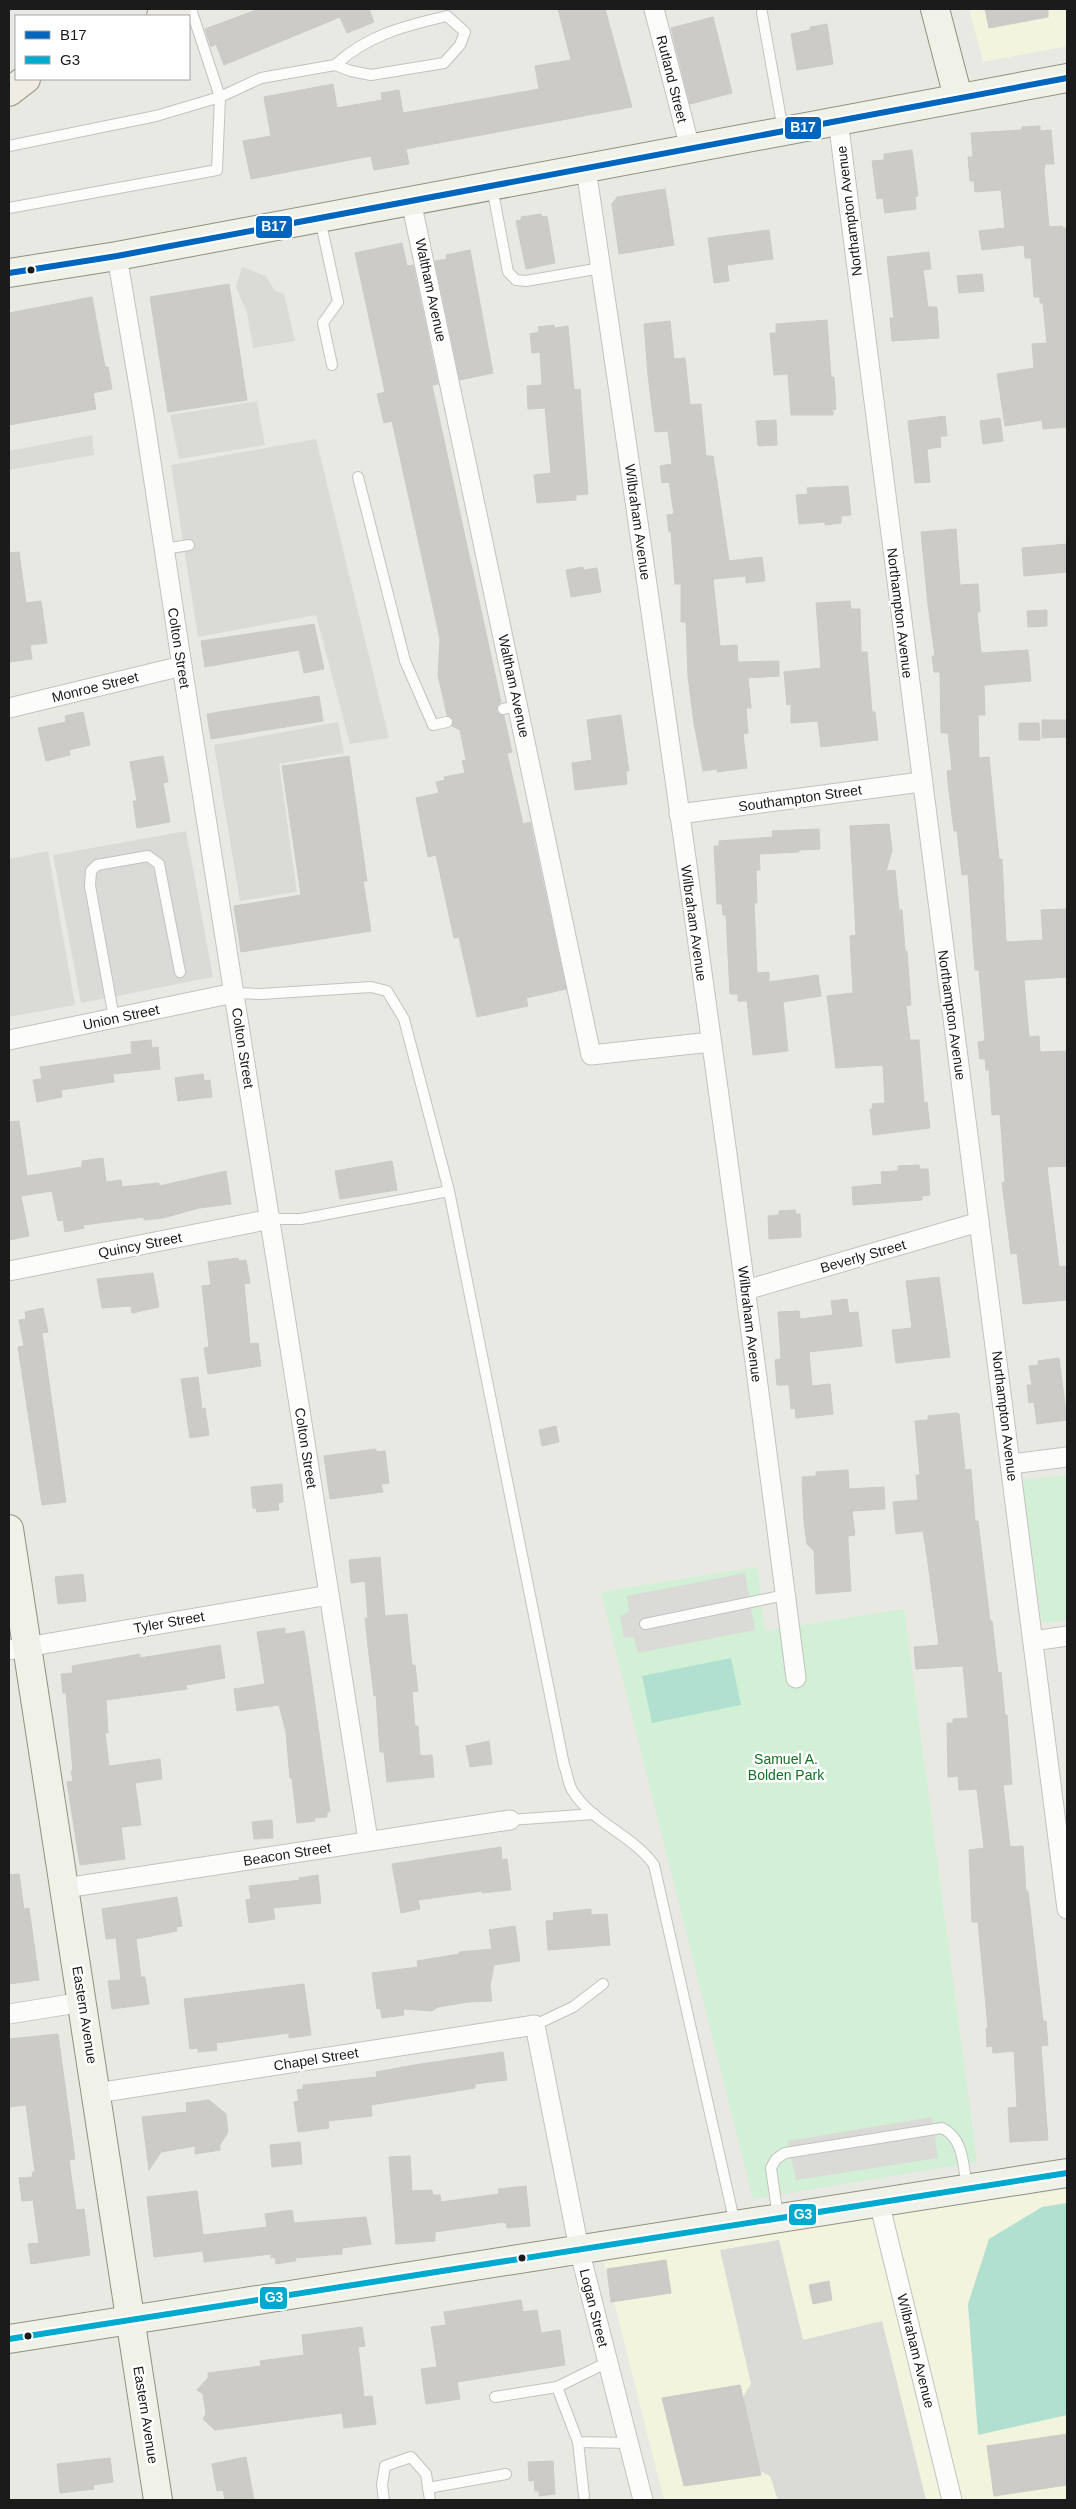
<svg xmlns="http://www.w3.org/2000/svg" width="1076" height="2509" viewBox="0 0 1076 2509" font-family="Arial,sans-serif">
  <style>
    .education { fill: #f2f4de }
    .park { fill: #d2f0d6 }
    .pitch { fill: #b1dfd0 }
    .parking { fill: #dadad7 }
    .building { fill: #cccbc7; stroke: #cccac6 }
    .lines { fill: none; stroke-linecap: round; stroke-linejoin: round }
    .lane-casing { stroke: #c2c2c0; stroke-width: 12 }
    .street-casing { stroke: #c2c2c0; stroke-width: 21 }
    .secondary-casing { stroke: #8e927e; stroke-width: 30 }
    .primary-casing { stroke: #9e9883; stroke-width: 30 }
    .lane { stroke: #fcfcfb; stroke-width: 10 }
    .street { stroke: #fcfcfb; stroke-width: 19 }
    .secondary { stroke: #f0f2e9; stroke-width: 28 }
    .primary { stroke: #efece3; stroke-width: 28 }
    .bus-1-casing { stroke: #fff; stroke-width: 10 }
    .bus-2-casing { stroke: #fff; stroke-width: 10 }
    .bus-1 { stroke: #0065bd; stroke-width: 6 }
    .bus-2 { stroke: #00a9ce; stroke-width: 6 }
    .bus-dot { fill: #1b1b1b; stroke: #fff; stroke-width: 2 }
    .labels { text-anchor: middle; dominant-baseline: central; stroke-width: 5; stroke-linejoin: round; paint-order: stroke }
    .street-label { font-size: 14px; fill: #1b1b1b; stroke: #fff }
    .park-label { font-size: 14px; fill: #117124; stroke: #fff }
    .line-badge { stroke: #fff; stroke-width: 2 }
    .badge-label { font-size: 14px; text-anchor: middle; font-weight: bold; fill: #fff }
  </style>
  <rect width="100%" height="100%" fill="#e9e9e4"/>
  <g class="education">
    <path d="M969 9H1067V46L983 62Z"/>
    <path d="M1067 2189V2500H664L603 2258Z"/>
  </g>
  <g class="park">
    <path d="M1067 1475V1620L1042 1623 1022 1480Z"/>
    <path d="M757 1567 765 1631 904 1609 977 2162 753 2199 601 1592Z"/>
  </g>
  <g class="pitch">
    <path d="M731 1658 741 1705 652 1723 642 1676Z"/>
    <path d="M1067 2203V2415L978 2435 968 2304 989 2239 1042 2207Z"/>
  </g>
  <g class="parking">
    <path d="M242 267 266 276 275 291 284 294 295 341 253 348 247 313 236 287Z"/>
    <path d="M257 401 265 445 179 459 170 415Z"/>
    <path d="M92 435 94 455 9 470V451Z"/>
    <path d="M316 439 389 738 350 744 316 615 198 637 171 465Z"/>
    <path d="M338 722 344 753 279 764 297 892 240 901 214 745Z"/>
    <path d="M186 831 213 977 81 1003 53 855Z"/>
    <path d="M48 851 75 1005 9 1017V859Z"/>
    <path d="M745 1573 755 1630 638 1653 634 1637 624 1638 620 1616 629 1612 627 1596Z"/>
    <path d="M932 2117 938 2158 796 2180 788 2141Z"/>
    <path d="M779 2240 803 2340 882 2321 926 2500H778L770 2476 760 2471 743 2397 751 2384 720 2250Z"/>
  </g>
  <g class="building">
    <path d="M259 9H369L374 22 347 33 340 17 224 65 216 44 211 47 205 29Z"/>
    <path d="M558 9H605L632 107 406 149 409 164 374 170 371 156 251 179 243 141 271 136 264 97 333 84 337 108 382 100 381 93 399 90 403 113 539 89 535 66 571 60Z"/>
    <path d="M985 9H1048V17L989 28Z"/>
    <path d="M713 17 732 93 690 104 671 28Z"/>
    <path d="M827 24 833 64 797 70 791 34 810 30V27Z"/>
    <path d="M1040 126V131L1051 130 1054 164H1045L1044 170 1049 227 1062 226 1063 228H1067V427L1043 429 1042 420 1005 426 997 374 1034 368 1032 344 1047 343 1043 303H1040V297H1034L1031 258H1025L1024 245 982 250 979 231 1005 228 1001 190 975 192 974 181H970L968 157H973L971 133 1022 130V127Z"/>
    <path d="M912 150 918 196 915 197 916 209 885 213 883 198 877 199 872 161 884 160V154Z"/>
    <path d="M665 189 674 245 619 254 612 204 617 197Z"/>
    <path d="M541 214 542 217 547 216 555 263 526 269 516 221 521 220V217Z"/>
    <path d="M769 230 773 259 727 265 729 281 714 283 708 238Z"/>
    <path d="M402 243 407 266 413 265 438 384 432 385 501 702 497 706 496 711 504 716 512 752 507 753 523 824 530 822 566 989 526 998 528 1006 477 1017 459 937 454 938 436 855 428 857 416 798 439 793 436 782 445 780 444 777 465 773 462 761 466 760 460 730 452 726 454 720 447 715 438 675 440 639 392 421 384 423 377 394 385 392 355 253Z"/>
    <path d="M470 250 493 373 460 380 435 261 447 259 446 255Z"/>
    <path d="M929 252 931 269 923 270 928 307H937L939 338 892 341 890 318H894L887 257Z"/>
    <path d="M982 274 984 291 959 293 957 276Z"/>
    <path d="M229 284 247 400 168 412 150 297Z"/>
    <path d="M92 297 105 367H108L112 389 93 393 96 409 9 425V313Z"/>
    <path d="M827 320 831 377H834L836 409 833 410V415H791L788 374 774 375 770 333H776V324Z"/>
    <path d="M670 321 674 359 685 358 690 405 701 404 706 456H713L729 561 762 557 765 581 746 583V576L713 579 720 646 737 645 738 662 779 661V676L748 678 751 708H746L748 733 743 734 747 768 717 772V769L703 771 694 723 688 676 686 622H681V584H675L671 531 669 532 667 515 674 514 669 482 662 483 660 466 672 464 668 431 655 432 648 375 644 324Z"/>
    <path d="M554 325 555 328 568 326 574 390 580 389 588 494 576 495V500L537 503 534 475 551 473 545 408 528 409 527 386 542 385 540 352 532 353 530 334 539 332 538 327Z"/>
    <path d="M945 416 947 436H940L941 447 927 449 930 482 915 483 908 421Z"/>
    <path d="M1000 418 1003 441 983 444 980 421Z"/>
    <path d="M776 420 777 445 758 446 756 421Z"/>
    <path d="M848 486 851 515 841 516V523L825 525V522L799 524 796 495 808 494 807 488Z"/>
    <path d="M956 529 960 585 978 584 980 612H977L981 653 1028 650 1031 681 984 685 985 715H978L979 758 989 757 999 859H1002L1006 942 1043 940 1041 910 1067 909V977L1024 980 1029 1037 1039 1036 1040 1052 1067 1051V1166L1047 1167 1059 1267 1067 1266V1300L1023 1304 1017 1253 1011 1254 1002 1183 1005 1182 1000 1114 992 1115 989 1070H986L985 1059H980L978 1042 985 1041 979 970H975L968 874 962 875 957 831H954L949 792 947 771 952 770 948 733H941L940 672H934L932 656H935L928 605 921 532Z"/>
    <path d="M1067 544V572L1024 576 1022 548Z"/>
    <path d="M19 552 26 603 41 601 47 643 30 645 32 659 9 662V553Z"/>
    <path d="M583 567 584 570 597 568 601 592 571 597 566 570Z"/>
    <path d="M850 601 851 609H860L861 652H867L872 712H875L878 740 821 747 818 721 791 723V704L787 705 784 672 821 668 816 603Z"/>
    <path d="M1047 610V626L1028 627 1027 611Z"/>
    <path d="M314 624 324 669 304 673 299 650 205 667 201 641Z"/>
    <path d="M319 696 323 721 211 739 207 714Z"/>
    <path d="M83 712 90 745 69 750 70 755 46 761 38 728 66 722 65 716Z"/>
    <path d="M621 715 629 771H626L627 784 575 790 572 763 592 760 587 720Z"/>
    <path d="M1042 720H1066V737L1042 738Z"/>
    <path d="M1019 723H1039L1040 740H1019Z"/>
    <path d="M163 756 168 782 163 783 170 822 137 828 133 801H137L130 762Z"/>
    <path d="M349 756 367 881H363L371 931 241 952 234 906 301 895 282 766Z"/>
    <path d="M889 824 892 851 886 871 895 870 899 910H902L905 951H907L911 1005 906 1006 910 1040H919L924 1103 927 1102 930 1128 873 1135 870 1109H873L872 1104 885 1103 883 1065 836 1068 827 996 853 993 850 936 856 935 850 826Z"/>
    <path d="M819 829 820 849 799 850V852L759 854 760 870H756L757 903H754L757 973 769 972V982L818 975 821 996 783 1002 788 1051 753 1055 747 1001H738V994H730L726 915H723L722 904H717L714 846H719V841L773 837 772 831Z"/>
    <path d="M151 1040 152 1048 158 1047 160 1069 113 1074 114 1082 61 1090 62 1097 37 1102 33 1080 42 1079 40 1067 132 1054 131 1042Z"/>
    <path d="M203 1074 204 1081 210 1080 212 1097 178 1101 175 1078Z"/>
    <path d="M19 1121 27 1176 82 1167V1161L103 1158 106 1182 121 1180 122 1187 159 1183V1186L226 1171 231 1204 199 1208 163 1218 144 1220V1217L83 1225 84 1228 65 1232 63 1220 58 1221 52 1191 21 1196 29 1236 9 1240V1122Z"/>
    <path d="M392 1161 397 1190 340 1199 335 1171Z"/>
    <path d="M919 1165 920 1169H928L930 1195 922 1196V1200L853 1205 852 1187 882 1184 881 1172 898 1171V1166Z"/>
    <path d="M795 1210 796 1214H800L801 1237 769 1239 768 1216 779 1215V1211Z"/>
    <path d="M238 1258 239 1261 246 1260 250 1283 244 1284 250 1344 258 1343 261 1366 208 1374 204 1348 209 1347 202 1286 211 1285 208 1262Z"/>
    <path d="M153 1273 159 1307 132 1313 131 1306 102 1308 97 1279Z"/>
    <path d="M939 1277 950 1357 896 1363 892 1330 912 1328 906 1281Z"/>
    <path d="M847 1299 849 1313 858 1312 862 1346 809 1352 812 1386 830 1384 833 1414 796 1418 795 1408 791 1409 789 1385H777L775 1360 781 1359 778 1312 799 1311 800 1319 833 1315 831 1301Z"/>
    <path d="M43 1308 48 1332 42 1333 66 1502 42 1505 18 1347 24 1346 19 1320 26 1319 25 1312Z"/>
    <path d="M1059 1358 1067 1420 1037 1424 1034 1402 1029 1403 1027 1385H1032L1029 1366 1039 1365 1038 1361Z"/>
    <path d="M198 1377 202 1409 205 1408 209 1435 190 1438 181 1379Z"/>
    <path d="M956 1413 959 1414 965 1470 971 1469 975 1521H978L990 1621H992L998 1673 1001 1672 1005 1715H1007L1012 1784 1003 1785 1010 1847 1023 1846 1026 1891H1028L1043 2021H1046L1048 2045 1041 2046 1048 2140 1010 2142 1008 2108 1017 2107 1014 2051 993 2053 992 2046 987 2047 986 2028H988L978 1922H972L969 1850 984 1848 977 1789 959 1790 958 1776 948 1777 947 1723H953V1719L968 1718 963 1666 916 1669 914 1647 939 1645 927 1556 923 1531 896 1534 893 1502 918 1500 916 1475H920L915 1421 928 1420V1416Z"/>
    <path d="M556 1426 559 1442 542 1446 539 1430Z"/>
    <path d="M376 1449V1452L385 1451 389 1483 381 1484 383 1492 330 1499 324 1456Z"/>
    <path d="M848 1470 849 1489 884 1487 885 1509 852 1511 855 1535 848 1536V1542L851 1591 816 1594 814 1551 807 1544 804 1522 802 1477 816 1476V1472Z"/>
    <path d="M282 1484 283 1502 278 1503 279 1510 257 1512 256 1508H253L251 1487Z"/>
    <path d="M380 1557 385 1616 407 1614 412 1665H415L418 1691 412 1692 415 1727 418 1726 420 1756 432 1755 434 1777 387 1782 384 1752H380L376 1695 374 1696 368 1646 365 1618H368L365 1581 351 1583 349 1560Z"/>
    <path d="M83 1574 86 1601 58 1604 55 1577Z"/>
    <path d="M285 1628V1634L304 1631 310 1669 330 1812H327V1817L314 1818 315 1821 297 1823 292 1778H290L286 1732 279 1705 237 1711 234 1689 265 1684 257 1632Z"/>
    <path d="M220 1645 225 1678 186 1685 187 1689 106 1700 108 1733H105L109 1766 160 1759 162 1779 135 1783 141 1825 121 1827 125 1859 80 1865 67 1782 73 1781 71 1771H73L66 1693H63L61 1674 73 1673 72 1666 140 1654V1658Z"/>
    <path d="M489 1741 492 1764 470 1767 466 1746Z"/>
    <path d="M272 1820 273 1838 254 1839 252 1822Z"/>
    <path d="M501 1847 502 1860 507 1859 511 1890 482 1893V1891L418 1900 420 1909 401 1913 392 1864Z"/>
    <path d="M19 1874 24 1909 29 1908 39 1980 9 1984V1875Z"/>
    <path d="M318 1875 321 1903 273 1908 275 1919 249 1923 246 1900 251 1899 249 1886 300 1880 299 1878Z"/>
    <path d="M177 1897 182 1926 176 1927 177 1931 136 1939 141 1977H145L149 2004 112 2009 108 1981 121 1980 116 1938 106 1939 102 1909Z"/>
    <path d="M591 1909V1915L607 1914 610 1945 548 1950 546 1921 554 1920 553 1913Z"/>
    <path d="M515 1926 520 1961 494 1965 490 1986 492 2001 468 2002 438 2007 432 2011 403 2009 404 2015 382 2018 380 2008 377 2009 372 1973 418 1967 417 1961 459 1954V1952L492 1949 489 1930Z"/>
    <path d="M304 1984 311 2035 289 2038V2033L216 2043 217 2050 198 2052V2048L190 2049 184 1999Z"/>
    <path d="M58 2034 75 2159 69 2160 76 2210 84 2209 90 2255 31 2264 28 2244 39 2243 33 2200 22 2201 19 2178 33 2177 32 2172H35L26 2105 9 2107V2039Z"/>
    <path d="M503 2052 507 2080 475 2084V2088L371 2105 372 2116 328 2121 329 2128 298 2132 294 2102 299 2101 297 2090 303 2089V2085L377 2077 376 2072 414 2065Z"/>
    <path d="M209 2100 226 2114 228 2132 220 2145V2150L195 2154V2146L161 2152 149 2170 142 2117 187 2112 186 2103Z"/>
    <path d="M300 2142 302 2164 272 2167 270 2145Z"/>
    <path d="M410 2156 412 2191 432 2190 433 2195H440L441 2202 499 2194 498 2189 526 2186 530 2226 507 2228 506 2223 503 2222 435 2232V2241L396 2244 389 2157Z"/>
    <path d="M197 2191 203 2235 267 2227 265 2214 292 2210 294 2223 366 2217 371 2244 342 2248V2254L295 2258 296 2261 276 2264 275 2257 271 2258V2254L204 2262 203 2251 154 2257 147 2197Z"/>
    <path d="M666 2260 671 2293 611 2302 607 2269Z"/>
    <path d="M829 2281 832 2300 813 2304 809 2285Z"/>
    <path d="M521 2300 523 2312 537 2310 541 2333 560 2330 565 2365 457 2382 460 2399 426 2404 421 2369 437 2367 431 2327 446 2325 444 2312Z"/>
    <path d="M362 2327 365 2346 358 2347 364 2397 372 2396 376 2424 344 2428 342 2413 215 2430 203 2419 206 2414 203 2394 197 2390 208 2378V2373L261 2366 260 2361 304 2355 302 2335Z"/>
    <path d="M740 2385 761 2475 684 2486 662 2398Z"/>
    <path d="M1067 2434V2485L994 2496 987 2446Z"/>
    <path d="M246 2457 254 2500H225L223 2490 217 2491 212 2464Z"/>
    <path d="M110 2458 113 2482 93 2485 94 2489 60 2493 57 2464Z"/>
    <path d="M553 2461 555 2494 539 2496V2491H535L534 2480 529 2481 528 2462Z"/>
  </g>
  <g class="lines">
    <defs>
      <g id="lane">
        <path d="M762 13 783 130"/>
        <path d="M9 146 156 116 220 97 261 78 335 65 351 71 371 75 444 63 460 45 465 32 447 16C404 26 368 35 335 65"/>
        <path d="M492 187 508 272 516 280 526 281 601 268"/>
        <path d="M9 208 217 170 220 97 191 9"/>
        <path d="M320 219 338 302 323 323 332 365"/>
        <path d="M358 477 405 661 433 725 447 722"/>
        <path d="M164 549 189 545"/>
        <path d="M503 709 518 706"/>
        <path d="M234 993 261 994 371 987 387 991 404 1019 449 1191 564 1765C567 1772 568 1783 572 1790 592 1823 633 1835 654 1865L735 2224"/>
        <path d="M114 1018 90 886 91 871 97 865 148 856 159 864 180 972"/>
        <path d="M271 1219H301L449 1191"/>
        <path d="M645 1624 785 1595"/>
        <path d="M510 1820 594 1814"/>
        <path d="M535 2025 573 2007 603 1984"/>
        <path d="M778 2217 771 2168 776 2159 785 2153 942 2128C964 2138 963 2166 967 2187"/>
        <path d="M608 2362 557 2387 578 2442 628 2443"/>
        <path d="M495 2397 557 2387"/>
        <path d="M578 2442 584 2496"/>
        <path d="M428 2488 506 2474"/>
        <path d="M384 2500 382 2485 385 2466 411 2457 426 2474 430 2500"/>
      </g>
      <g id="street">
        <path d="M654 9 690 148"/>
        <path d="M838 120 1067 1909"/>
        <path d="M586 169C661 671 732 1174 796 1678"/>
        <path d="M411 201 591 1055 711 1042"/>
        <path d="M117 256 144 416 182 666 368 1840"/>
        <path d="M9 708 182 666"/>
        <path d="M679 814 921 782"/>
        <path d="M9 1040 234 993"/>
        <path d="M9 1271 271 1219"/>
        <path d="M746 1290 979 1222"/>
        <path d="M1011 1464 1067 1457"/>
        <path d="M1033 1641 1067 1636"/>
        <path d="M9 1650 329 1595"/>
        <path d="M65 1888 510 1820"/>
        <path d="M9 2014 83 2002"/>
        <path d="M97 2093 535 2025 579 2249 643 2500"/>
        <path d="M879 2202 952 2500"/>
      </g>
      <g id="secondary">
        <path d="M935 9 958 97"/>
        <path d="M9 273 117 256 1067 78"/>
        <path d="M9 1529 158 2500"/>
        <path d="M9 2339 1067 2173"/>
      </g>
      <g id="primary">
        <path d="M161 16 177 9"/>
        <path d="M9 92 26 79"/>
      </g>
    </defs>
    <use href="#lane" class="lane-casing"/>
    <use href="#street" class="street-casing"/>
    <use href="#secondary" class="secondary-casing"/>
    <use href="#primary" class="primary-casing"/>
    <use href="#lane" class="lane"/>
    <use href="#street" class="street"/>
    <use href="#secondary" class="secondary"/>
    <use href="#primary" class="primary"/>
    <defs>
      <path id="bus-1" d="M9 273 117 256 1067 78"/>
      <path id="bus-2" d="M9 2339 1067 2173"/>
    </defs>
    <use href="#bus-1" class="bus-1-casing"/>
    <use href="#bus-2" class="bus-2-casing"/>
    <use href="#bus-1" class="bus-1"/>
    <use href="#bus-2" class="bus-2"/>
  </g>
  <g class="bus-dot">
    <circle cx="31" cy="270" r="4.5"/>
    <circle cx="522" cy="2258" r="4.5"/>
    <circle cx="28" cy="2336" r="4.5"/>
  </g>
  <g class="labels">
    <g class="street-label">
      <text transform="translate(672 79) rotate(76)">Rutland Street</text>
      <text transform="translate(849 211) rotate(-97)">Northampton Avenue</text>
      <text transform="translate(431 290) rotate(78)">Waltham Avenue</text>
      <text transform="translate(638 522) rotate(82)">Wilbraham Avenue</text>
      <text transform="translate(900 613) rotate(83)">Northampton Avenue</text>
      <text transform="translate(179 648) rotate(81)">Colton Street</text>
      <text transform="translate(514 686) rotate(78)">Waltham Avenue</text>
      <text transform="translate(95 687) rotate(-14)">Monroe Street</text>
      <text transform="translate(800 798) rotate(-8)">Southampton Street</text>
      <text transform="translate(694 923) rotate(82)">Wilbraham Avenue</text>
      <text transform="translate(952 1015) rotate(82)">Northampton Avenue</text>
      <text transform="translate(121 1017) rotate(-12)">Union Street</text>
      <text transform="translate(243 1048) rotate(81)">Colton Street</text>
      <text transform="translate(140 1245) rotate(-11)">Quincy Street</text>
      <text transform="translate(863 1256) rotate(-16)">Beverly Street</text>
      <text transform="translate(750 1324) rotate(83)">Wilbraham Avenue</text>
      <text transform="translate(1005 1416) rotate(83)">Northampton Avenue</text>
      <text transform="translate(306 1448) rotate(81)">Colton Street</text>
      <text transform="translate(169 1622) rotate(-10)">Tyler Street</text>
      <text transform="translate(287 1854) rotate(-9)">Beacon Street</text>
      <text transform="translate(85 2015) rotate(81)">Eastern Avenue</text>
      <text transform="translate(316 2059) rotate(-9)">Chapel Street</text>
      <text transform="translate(594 2308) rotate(76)">Logan Street</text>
      <text transform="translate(916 2351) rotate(76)">Wilbraham Avenue</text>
      <text transform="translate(146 2415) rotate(81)">Eastern Avenue</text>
    </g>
    <g class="park-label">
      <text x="786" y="1759">Samuel A.<tspan x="786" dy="16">Bolden Park</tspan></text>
    </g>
  </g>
  <g class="line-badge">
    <rect x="784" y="116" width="38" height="24" rx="5" fill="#0065bd"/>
    <rect x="255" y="215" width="38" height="24" rx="5" fill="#0065bd"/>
    <rect x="788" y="2203" width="29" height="23" rx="5" fill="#00a9ce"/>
    <rect x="259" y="2286" width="29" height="24" rx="5" fill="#00a9ce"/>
  </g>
  <g class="badge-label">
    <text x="803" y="132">B17</text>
    <text x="274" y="231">B17</text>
    <text x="803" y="2219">G3</text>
    <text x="274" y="2302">G3</text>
  </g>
  <rect width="1076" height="2509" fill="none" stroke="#1b1b1b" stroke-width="20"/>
  <rect x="15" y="15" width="175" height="65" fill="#ffffff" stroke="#a4a4a4"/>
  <rect x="25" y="31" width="25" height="8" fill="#0065bd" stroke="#a4a4a4"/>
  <text x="60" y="40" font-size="15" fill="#1b1b1b">B17</text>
  <rect x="25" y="56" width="25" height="8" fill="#00a9ce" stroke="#a4a4a4"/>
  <text x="60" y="65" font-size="15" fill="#1b1b1b">G3</text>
</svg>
